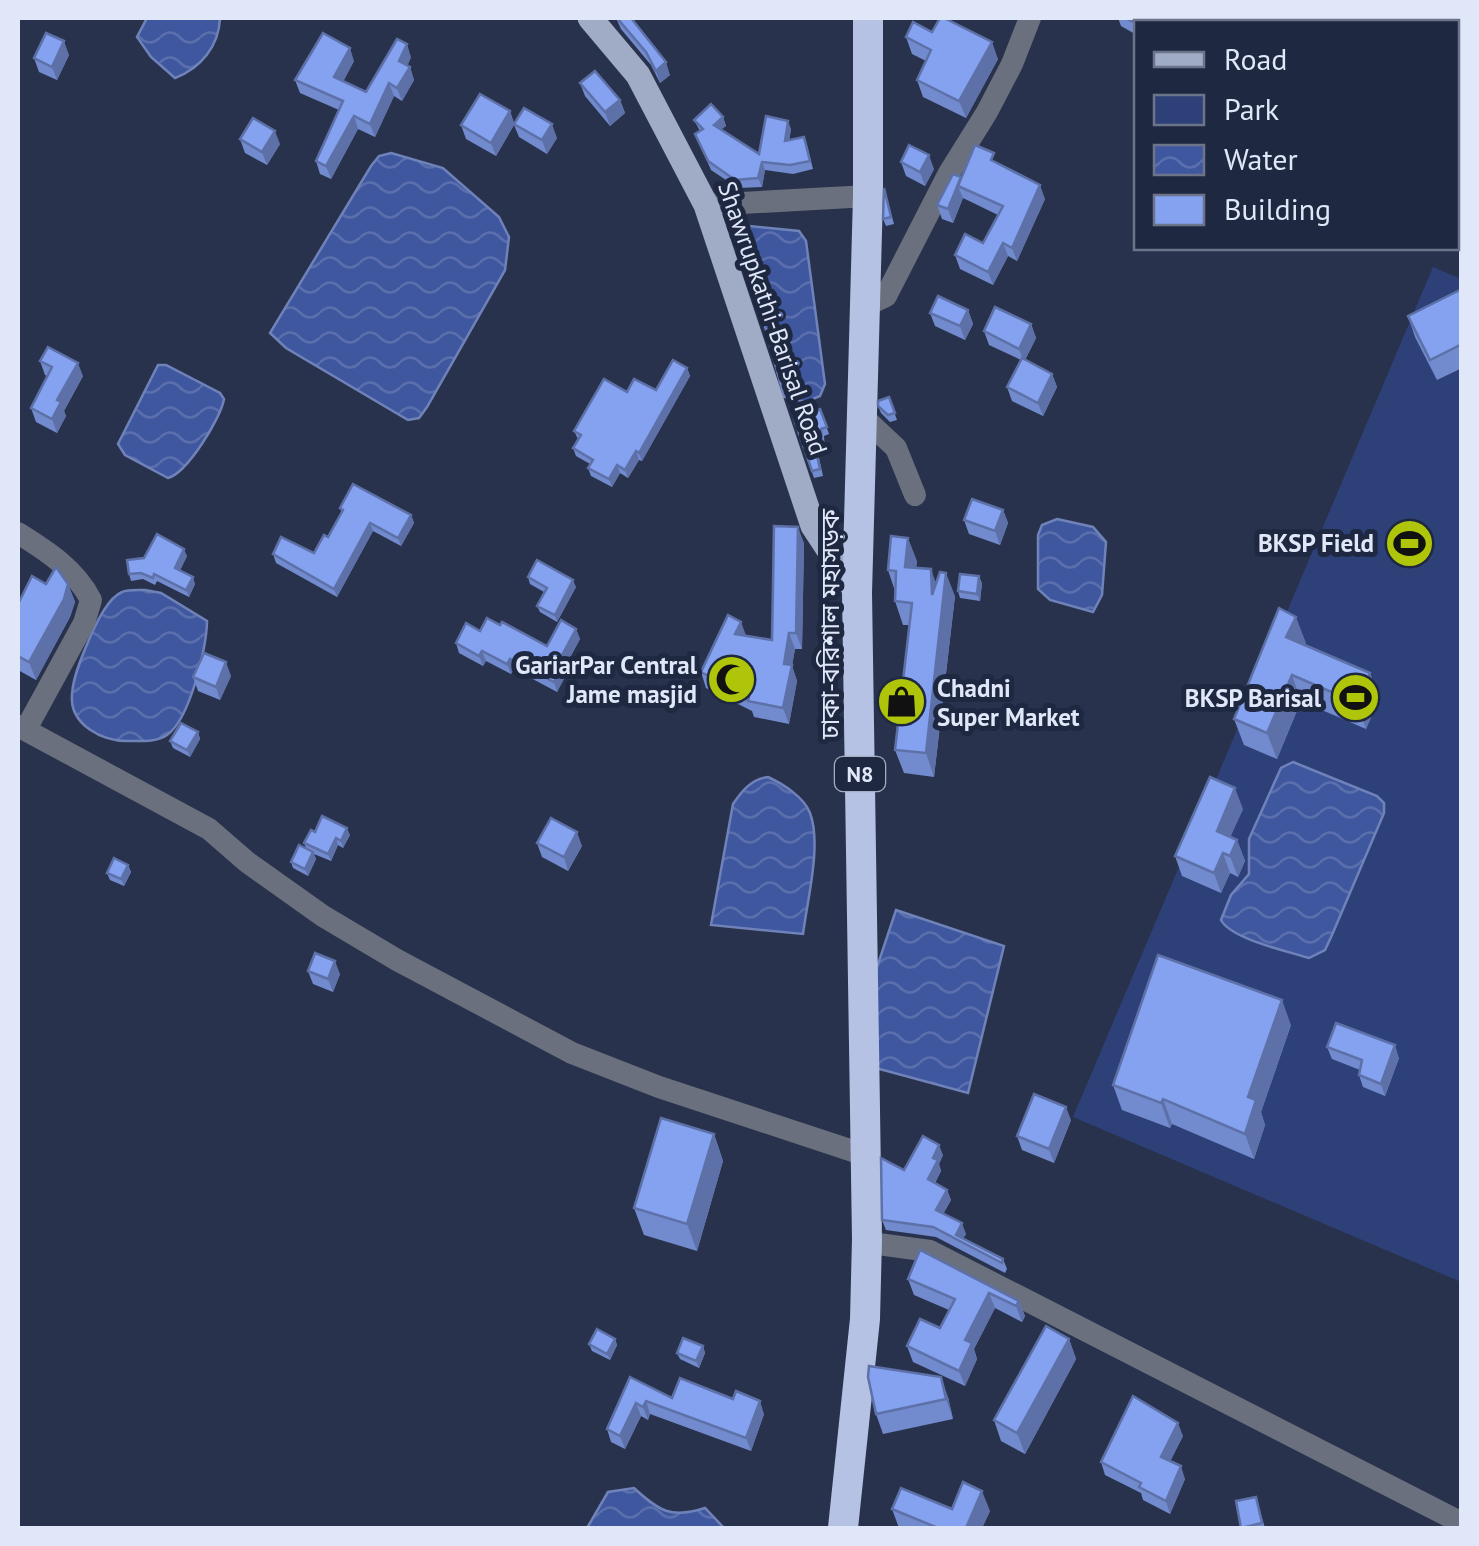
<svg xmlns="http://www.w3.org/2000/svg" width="1479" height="1546" viewBox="0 0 1479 1546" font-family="'PT Sans','Noto Sans Bengali',sans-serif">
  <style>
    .green { fill: #2e4078 }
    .water { fill: url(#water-waves); stroke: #6f82b9; stroke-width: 2.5 }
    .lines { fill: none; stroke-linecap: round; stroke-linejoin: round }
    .minor { stroke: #6a707d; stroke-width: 22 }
    .major { stroke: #a0abc6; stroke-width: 25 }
    .highway { stroke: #b5c2e3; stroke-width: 30 }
    .wall { fill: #728bce }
    .shaded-wall { fill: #5d71a8 }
    .building { fill: #85a2f0; stroke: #5d71a8; stroke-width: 2.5 }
    .labels { text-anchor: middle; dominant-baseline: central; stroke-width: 10; stroke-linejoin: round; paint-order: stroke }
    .shield { fill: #1f2841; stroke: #a6aec1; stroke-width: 2.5 }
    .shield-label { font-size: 22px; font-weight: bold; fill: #e0e7f8 }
    .street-label { font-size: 25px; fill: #e0e7f8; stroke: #1f2841 }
    .poi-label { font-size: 25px; font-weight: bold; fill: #e0e7f8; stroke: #1f2841; text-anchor: end }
  </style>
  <defs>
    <pattern id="water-waves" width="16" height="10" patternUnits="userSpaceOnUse" patternTransform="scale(2.5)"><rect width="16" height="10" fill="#3f579e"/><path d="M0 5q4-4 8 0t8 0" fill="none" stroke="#5a6fac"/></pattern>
  </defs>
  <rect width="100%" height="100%" fill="#29324c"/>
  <path class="green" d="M1433 267 1461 279V1282L1073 1117Z"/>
  <g class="water">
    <path d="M147 18H220C219 46 201 68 175 78L151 57 137 37Z"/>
    <path d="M391 153 443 168 499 217 509 237 505 270 427 407 419 418 408 420 286 348 270 333 371 166 379 156Z"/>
    <path d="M749 226 799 231 806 241 825 384 820 396 806 402 784 397 740 233Z"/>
    <path d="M158 365H166L220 393 224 399C221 418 187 473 168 478L125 455 118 444Z"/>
    <path d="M1057 519 1093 527 1106 542 1102 595 1093 612 1050 600 1038 589V535L1042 525Z"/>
    <path d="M145 590 161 593 207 621C207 647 190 719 167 735 157 742 142 741 130 741 103 742 69 725 72 694 73 676 84 651 91 635 97 622 108 598 122 592 128 589 139 590 145 590Z"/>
    <path d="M1293 762 1377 796 1384 803V813L1332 935 1325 950 1309 958C1287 951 1231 939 1221 920L1231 895 1249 874V839L1281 768Z"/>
    <path d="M768 777C783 784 804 797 810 813 822 845 807 901 803 934L711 925 733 804C742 791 751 779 768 777Z"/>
    <path d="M896 910 1004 946 968 1093 872 1067 861 1015Z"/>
    <path d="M634 1488C659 1511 671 1519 705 1508L724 1528H587L608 1492Z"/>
  </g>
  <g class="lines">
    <g class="minor">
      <path d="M706 205 868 196"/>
      <path d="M865 306 886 296 949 173 987 112 1012 64 1030 18"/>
      <path d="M862 416 896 448 915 495"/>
      <path d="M18 533C47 551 75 569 91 600L84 623 26 729"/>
      <path d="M18 726 209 829 247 862 323 916 397 960 572 1053 659 1087 865 1155"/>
      <path d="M867 1239 878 1244 930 1251 1462 1523"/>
    </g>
    <path class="major" d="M590 18 638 75 706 205 813 526 857 593"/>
    <path class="highway" d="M843 1528 865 1319 867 1239 857 593 868 196V18"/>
  </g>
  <g class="wall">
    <path d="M616 18 670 75 660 83 651 65 621 29Z"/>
    <path d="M1118 18H1162L1171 22 1206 18 1208 22H1136V42L1135 34 1121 26Z"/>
    <path d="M932 32 998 59 966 118 923 97 917 80 926 61 912 54 906 37Z"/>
    <path d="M69 55 57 80 39 72 34 58Z"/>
    <path d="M411 57 407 66 410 67 414 80 402 101 394 96 375 137 358 129 331 179 320 174 316 161 339 110 300 93 295 80 354 61 343 81 366 92Z"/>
    <path d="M580 83 620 100 625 113 610 126 585 96Z"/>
    <path d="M510 111 514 123 557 138 547 154 519 137 514 125 496 156 466 139 461 125Z"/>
    <path d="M723 117 726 126 721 129 759 154 791 129 789 140 807 145 813 169 793 174 765 170 762 187 738 188 711 170 695 134 700 131 694 120Z"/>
    <path d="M240 139 280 144 267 165 245 153Z"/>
    <path d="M901 162 934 169 925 186 906 176Z"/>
    <path d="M997 163 1045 199 1017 261 1008 256 993 285 960 269 955 255 983 243 998 215 963 198 953 223 942 219 937 205 961 177Z"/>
    <path d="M884 188 894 224 886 226 883 219Z"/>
    <path d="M1462 289V368L1437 380 1415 337 1408 316Z"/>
    <path d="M968 310 973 324 965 340 935 326 930 313Z"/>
    <path d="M1031 324 1036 338 1025 360 1052 374 1057 387 1043 416 1012 401 1007 387 1021 360 989 345 984 331Z"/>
    <path d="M40 361 83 376 64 411 66 416 57 433 36 422 31 408 47 376 45 375Z"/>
    <path d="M687 368 690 376 642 461 639 460 628 478 620 473 612 487 591 476 588 468 590 464 576 456 573 448 578 439 574 431 656 390Z"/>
    <path d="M889 397 897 420 890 422 881 413 878 406Z"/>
    <path d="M820 409 829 434 824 436 825 452 818 453 823 476 814 478 794 419Z"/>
    <path d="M340 508 411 515 414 523 401 546 373 531 337 597 276 563 273 554 314 553 328 537 342 513Z"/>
    <path d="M1003 510 1008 523 1000 545 969 534 964 520Z"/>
    <path d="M804 543 802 649H795L792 666 797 681 789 724 754 717 752 711 706 688 701 672 746 635 772 640Z"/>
    <path d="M187 556 180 570 195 584 189 597 157 581 155 585 143 579 131 581 129 574Z"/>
    <path d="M917 561 916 567 955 596 934 777 904 773 895 750 910 625H903L895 601V591L888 570Z"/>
    <path d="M528 577 576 587 557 622 540 612 537 606 544 592 530 584Z"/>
    <path d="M982 583 980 601 960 598 958 591Z"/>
    <path d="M46 584H68L75 602 70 617 36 680 18 670V604Z"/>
    <path d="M500 625 547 646 576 629 580 639 566 665 568 671 557 692 514 669 511 674 486 661 483 666 459 653 456 643 480 631Z"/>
    <path d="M1306 643 1305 645 1370 673 1379 699 1366 729 1301 701 1277 759 1244 745 1234 719Z"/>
    <path d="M231 676 220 700 198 691 193 677Z"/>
    <path d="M198 732 200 739 190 757 173 748 170 741Z"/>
    <path d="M1243 809 1230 837 1237 840 1245 861 1238 877 1230 873 1221 893 1182 876 1175 856Z"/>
    <path d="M315 832 350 835 343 848 338 845 331 861 314 854 316 859 308 876 293 868 291 862 306 848 304 843Z"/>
    <path d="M537 843 582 846 568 871 542 857Z"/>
    <path d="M128 865 131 872 124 886 110 880 107 873Z"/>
    <path d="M308 971 340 974 333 992 313 984Z"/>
    <path d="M1291 1025 1261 1112 1265 1125 1254 1159 1172 1124 1170 1128 1122 1110 1113 1085Z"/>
    <path d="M1327 1047 1399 1058 1385 1096 1363 1087 1359 1075 1360 1070 1332 1059Z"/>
    <path d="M1071 1120 1054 1163 1022 1150 1017 1136Z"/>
    <path d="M714 1134 723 1161 697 1251 644 1235 634 1208Z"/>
    <path d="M943 1155 939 1164 941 1171 935 1183 947 1190 951 1200 943 1214 966 1234 963 1238 1003 1259 1007 1269 1005 1273 936 1237 886 1230 882 1220 904 1170Z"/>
    <path d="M920 1250 1019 1301 1025 1316 1022 1322 995 1308 974 1349 977 1359 965 1386 913 1362 907 1346 940 1328 949 1310 914 1295 908 1279Z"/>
    <path d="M615 1339 617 1345 610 1360 592 1351 589 1344Z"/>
    <path d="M1069 1339 1076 1359 1025 1454 1001 1441 994 1420Z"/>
    <path d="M703 1346 705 1353 699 1368 680 1359 677 1353Z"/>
    <path d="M630 1377 672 1398 764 1414 751 1451 650 1414 648 1420 641 1416 625 1449 611 1442 607 1429Z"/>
    <path d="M948 1397 953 1419 883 1434 876 1414Z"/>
    <path d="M1183 1436 1170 1461 1185 1479 1170 1514 1143 1500 1141 1493 1105 1475 1101 1462Z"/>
    <path d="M1256 1497 1265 1528H1242L1236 1501Z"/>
    <path d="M892 1509H952L990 1511 982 1528H899Z"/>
  </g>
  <g class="shaded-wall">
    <path d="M64 41 69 55 57 80 52 67Z"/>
    <path d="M992 42 998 59 966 118 959 101Z"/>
    <path d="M407 44 411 57 404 74 399 61Z"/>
    <path d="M350 48 354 61 339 90 334 77Z"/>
    <path d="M666 62 670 75 660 83 656 71Z"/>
    <path d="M410 67 414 80 402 101 397 88Z"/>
    <path d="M389 83 394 96 375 137 370 124Z"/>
    <path d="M620 100 625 113 610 126 605 112Z"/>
    <path d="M510 111 514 125 496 156 491 143Z"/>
    <path d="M354 116 358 129 331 179 326 166Z"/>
    <path d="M723 117 726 126 717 133 714 125Z"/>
    <path d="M788 121 791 129 788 150 785 141Z"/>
    <path d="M552 124 557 138 547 154 542 140Z"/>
    <path d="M275 131 280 144 267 165 262 152Z"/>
    <path d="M929 155 934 169 925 186 920 172Z"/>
    <path d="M762 162 765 170 762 187 758 178Z"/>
    <path d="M961 177 958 186 963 198 953 223 948 209Z"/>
    <path d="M1040 185 1045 199 1017 261 1012 248Z"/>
    <path d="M1003 243 1008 256 993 285 988 272Z"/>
    <path d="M968 310 973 324 965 340 960 326Z"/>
    <path d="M1031 324 1036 338 1024 362 1019 349Z"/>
    <path d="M78 363 83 376 64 411 66 416 57 433 52 419 57 400Z"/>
    <path d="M687 368 690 376 642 461 639 453Z"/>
    <path d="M1052 374 1057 387 1043 416 1038 403Z"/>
    <path d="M636 451 639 460 628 478 625 470Z"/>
    <path d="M617 465 620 473 612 487 609 479Z"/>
    <path d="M1003 510 1008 523 1000 545 995 531Z"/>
    <path d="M411 515 414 523 401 546 398 538Z"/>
    <path d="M370 523 373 531 337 597 334 589Z"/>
    <path d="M798 527 804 543 802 649 796 633Z"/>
    <path d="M908 538 917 561 914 590 905 567Z"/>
    <path d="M184 549 187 556 178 575 175 568Z"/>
    <path d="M931 569 939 592 932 595Z"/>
    <path d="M946 573 955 596 934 777 926 753Z"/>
    <path d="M979 576 982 583 980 601 977 594Z"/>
    <path d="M193 577 195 584 189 597 186 590Z"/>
    <path d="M573 580 576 587 557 622 555 615Z"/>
    <path d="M68 584 75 602 70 617 36 680 29 662Z"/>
    <path d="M1296 617 1306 643 1295 663 1286 637Z"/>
    <path d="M741 622 747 638 735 634Z"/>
    <path d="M576 629 580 639 566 665 568 671 557 692 554 682 560 659Z"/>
    <path d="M789 633 795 649 792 666 797 681 789 724 783 708 784 664Z"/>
    <path d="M482 651 486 661 483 666 479 656Z"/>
    <path d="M510 659 514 669 511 674 507 664Z"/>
    <path d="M226 662 231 676 220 700 216 687Z"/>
    <path d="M1370 673 1379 699 1366 729 1357 703Z"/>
    <path d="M1292 675 1301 701 1277 759 1267 733Z"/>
    <path d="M198 732 200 739 190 757 187 750Z"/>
    <path d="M1235 788 1243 809 1224 851 1217 831Z"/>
    <path d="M347 828 350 835 343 848 341 841Z"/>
    <path d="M577 832 582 846 568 871 564 857Z"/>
    <path d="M336 838 338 845 331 861 328 854Z"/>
    <path d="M1237 840 1245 861 1238 877 1230 856Z"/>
    <path d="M313 852 316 859 308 876 305 869Z"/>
    <path d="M1223 853 1230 873 1221 893 1214 873Z"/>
    <path d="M128 865 131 872 124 886 121 879Z"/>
    <path d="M335 961 340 974 333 992 328 979Z"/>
    <path d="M1282 1000 1291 1025 1261 1112 1265 1125 1254 1159 1245 1134 1248 1097Z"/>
    <path d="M1395 1045 1399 1058 1385 1096 1381 1084Z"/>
    <path d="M1163 1099 1172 1124 1170 1128 1161 1103Z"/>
    <path d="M1066 1107 1071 1120 1054 1163 1049 1149Z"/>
    <path d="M714 1134 723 1161 697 1251 687 1224Z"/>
    <path d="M939 1145 943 1155 939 1164 941 1171 931 1189 928 1179 933 1158Z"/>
    <path d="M947 1190 951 1200 940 1220 936 1210Z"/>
    <path d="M962 1223 966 1234 961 1242 956 1235Z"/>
    <path d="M989 1293 995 1308 974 1349 977 1359 965 1386 959 1371 965 1340Z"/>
    <path d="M1019 1301 1025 1316 1022 1322 1016 1306Z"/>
    <path d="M615 1339 617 1345 610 1360 607 1354Z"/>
    <path d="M1069 1339 1076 1359 1025 1454 1017 1433Z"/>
    <path d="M703 1346 705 1353 699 1368 696 1361Z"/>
    <path d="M941 1377 948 1397 953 1419 946 1399Z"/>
    <path d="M646 1401 650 1414 648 1420 643 1407Z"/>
    <path d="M760 1401 764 1414 751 1451 746 1438Z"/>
    <path d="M636 1403 641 1416 625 1449 620 1436Z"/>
    <path d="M1178 1423 1183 1436 1166 1470 1161 1457Z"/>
    <path d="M1181 1466 1185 1479 1170 1514 1166 1501Z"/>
    <path d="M982 1491 990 1511 982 1528H966Z"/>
  </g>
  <g class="building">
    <path d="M617 18H631L666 62 656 71 646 52Z"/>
    <path d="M940 18H944L992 42 959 101 917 80 931 50 906 37 913 22 932 32Z"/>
    <path d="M1125 18H1162L1171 22 1174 18H1206L1204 22 1136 23Z"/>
    <path d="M46 33 64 41 52 67 34 58Z"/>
    <path d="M323 33 350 48 334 77 366 92 397 39 407 44 399 61 410 67 397 88 389 83 370 124 354 116 326 166 316 161 343 101 295 80Z"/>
    <path d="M595 71 620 100 605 112 580 83Z"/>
    <path d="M480 94 510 111 491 143 461 125Z"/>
    <path d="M711 104 723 117 714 125 759 154 766 116 788 121 785 141 804 137 810 161 790 165 762 162 758 178 735 180 708 161 695 134 703 129 694 120Z"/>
    <path d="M524 108 552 124 542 140 514 124Z"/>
    <path d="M253 118 275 131 262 152 240 139Z"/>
    <path d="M909 145 929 155 920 172 901 162Z"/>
    <path d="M975 145 994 153 991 160 1040 185 1012 248 1003 243 988 272 955 255 965 234 983 243 1003 206 958 186Z"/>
    <path d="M953 174 961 177 948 209 937 205Z"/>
    <path d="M884 188 891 217 883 219Z"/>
    <path d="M1462 289V344L1430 360 1408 316Z"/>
    <path d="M938 296 968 310 960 326 930 313Z"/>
    <path d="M995 307 1031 324 1019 349 984 331Z"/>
    <path d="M48 347 78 363 57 400 61 402 52 419 31 408 52 367 40 361Z"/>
    <path d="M1022 358 1052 374 1038 403 1007 387Z"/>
    <path d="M673 360 687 368 639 453 636 451 625 470 617 465 609 479 588 468 593 460 573 448 581 435 574 431 604 379 627 392 634 379 656 390Z"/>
    <path d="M889 397 895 413 888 415 878 406V401Z"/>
    <path d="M820 409 827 427 821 429 822 445 815 446 820 469 812 471 794 419Z"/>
    <path d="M353 484 411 515 398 538 370 523 334 589 273 554 281 537 314 553 324 535 328 537 343 510 340 508Z"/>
    <path d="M972 499 1003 510 995 531 964 520Z"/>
    <path d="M774 526 798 527 796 633H789L784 664 792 665 783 708 748 701 749 697 701 672 728 615 741 622 735 634 772 640Z"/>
    <path d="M157 534 184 549 175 568 193 577 186 590 154 574 153 578 141 573 129 574 127 560 144 558Z"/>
    <path d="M891 536 908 538 905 567 931 569 932 595 940 572 946 573 926 753 895 750 912 603 895 601 896 571 888 570Z"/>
    <path d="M537 560 573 580 555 615 537 606 547 588 528 577Z"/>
    <path d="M56 567 68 584 64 599 29 662 18 656V604L32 576 46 584Z"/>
    <path d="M960 574 979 576 977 594 958 591Z"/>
    <path d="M1279 608 1296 617 1286 637 1370 673 1357 703 1292 675 1267 733 1234 719Z"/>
    <path d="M487 618 500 625 502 622 547 646 561 620 576 629 560 659 565 661 554 682 510 659 507 664 482 651 479 656 456 643 466 623 480 631Z"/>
    <path d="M204 653 226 662 216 687 193 677Z"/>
    <path d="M181 723 198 732 187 750 170 741Z"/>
    <path d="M1210 777 1235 788 1217 831 1237 840 1230 856 1223 853 1214 873 1175 856Z"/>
    <path d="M322 816 347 828 341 841 336 838 328 854 304 843 311 830 315 832Z"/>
    <path d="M551 818 577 832 564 857 537 843Z"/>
    <path d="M299 845 313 852 305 869 291 862Z"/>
    <path d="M114 858 128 865 121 879 107 873Z"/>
    <path d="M315 953 335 961 328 979 308 971Z"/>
    <path d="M1158 955 1282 1000 1248 1097 1256 1100 1245 1134 1163 1099 1161 1103 1113 1085Z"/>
    <path d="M1336 1023 1395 1045 1381 1084 1359 1075 1362 1060 1327 1047Z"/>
    <path d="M1034 1094 1066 1107 1049 1149 1017 1136Z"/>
    <path d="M661 1118 714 1134 687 1224 634 1208Z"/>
    <path d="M923 1136 939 1145 933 1158 938 1160 928 1179 947 1190 936 1210 962 1223 956 1235 1003 1259 1002 1263 933 1227 882 1220 881 1158 904 1170Z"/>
    <path d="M920 1250 1019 1301 1016 1306 989 1293 965 1340 972 1343 959 1371 907 1346 920 1319 940 1328 955 1299 908 1279Z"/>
    <path d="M1046 1326 1069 1339 1017 1433 994 1420Z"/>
    <path d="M597 1329 615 1339 607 1354 589 1344Z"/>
    <path d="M683 1338 703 1346 696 1361 677 1353Z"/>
    <path d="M869 1366 941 1377 946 1399 876 1414 868 1377Z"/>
    <path d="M630 1377 672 1398 680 1378 733 1399 736 1391 760 1401 746 1438 646 1401 643 1407 636 1403 620 1436 607 1429Z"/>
    <path d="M1133 1396 1178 1423 1161 1457 1181 1466 1166 1501 1139 1487 1141 1483 1101 1462Z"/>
    <path d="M963 1482 982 1491 966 1528H938L892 1509 901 1488 952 1509Z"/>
    <path d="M1256 1497 1262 1523 1241 1528 1236 1501Z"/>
  </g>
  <defs>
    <symbol id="stadium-disc" viewBox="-11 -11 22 22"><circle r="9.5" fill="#aec509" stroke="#1f2841"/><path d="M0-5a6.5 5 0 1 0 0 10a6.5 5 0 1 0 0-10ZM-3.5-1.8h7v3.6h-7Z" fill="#111"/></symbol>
    <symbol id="mosque-disc" viewBox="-11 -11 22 22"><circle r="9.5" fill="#aec509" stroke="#1f2841"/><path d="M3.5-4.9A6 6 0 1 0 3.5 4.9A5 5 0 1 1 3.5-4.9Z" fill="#111"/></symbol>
    <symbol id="shop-disc" viewBox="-11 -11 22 22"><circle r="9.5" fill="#aec509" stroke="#1f2841"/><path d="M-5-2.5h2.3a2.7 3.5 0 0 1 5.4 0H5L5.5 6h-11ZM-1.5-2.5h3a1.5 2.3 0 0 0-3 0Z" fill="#111"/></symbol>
  </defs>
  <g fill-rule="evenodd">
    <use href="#stadium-disc" x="1382" y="516" width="55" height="55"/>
    <use href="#mosque-disc" x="704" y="652" width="55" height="55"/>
    <use href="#stadium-disc" x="1328" y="670" width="55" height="55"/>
    <use href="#shop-disc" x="874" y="674" width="55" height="55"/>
  </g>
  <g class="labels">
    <rect class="shield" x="835" y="757" width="50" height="34" rx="8"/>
    <g class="shield-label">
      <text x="860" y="774">N8</text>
    </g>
    <g class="street-label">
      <text transform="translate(773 318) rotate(71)">Shawrupkathi-Barisal Road</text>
      <text transform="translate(830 624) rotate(-90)">ঢাকা-বরিশাল মহাসড়ক</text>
    </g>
    <g class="poi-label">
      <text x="1374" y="543">BKSP Field</text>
      <text x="697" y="665">GariarPar Central<tspan x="697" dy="29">Jame masjid</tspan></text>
      <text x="937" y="688" text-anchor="start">Chadni<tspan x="937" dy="29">Super Market</tspan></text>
      <text x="1321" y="698">BKSP Barisal</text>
    </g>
  </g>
  <rect width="1479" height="1546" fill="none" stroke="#e0e7f8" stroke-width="40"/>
  <rect x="1134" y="20" width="325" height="230" fill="#1f2841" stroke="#6c748a" stroke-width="2.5"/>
  <rect x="1154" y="52" width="50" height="15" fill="#a0abc6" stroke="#6c748a" stroke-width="2.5"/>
  <text x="1224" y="70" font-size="30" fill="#e0e7f8">Road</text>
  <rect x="1154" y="95" width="50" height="30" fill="#2e4078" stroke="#6c748a" stroke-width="2.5"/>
  <text x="1224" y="120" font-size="30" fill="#e0e7f8">Park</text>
  <rect x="1154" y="145" width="50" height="30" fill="url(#water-waves)" stroke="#6c748a" stroke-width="2.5"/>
  <text x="1224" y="170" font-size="30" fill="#e0e7f8">Water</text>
  <rect x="1154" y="195" width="50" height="30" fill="#85a2f0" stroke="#6c748a" stroke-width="2.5"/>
  <text x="1224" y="220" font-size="30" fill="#e0e7f8">Building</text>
</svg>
